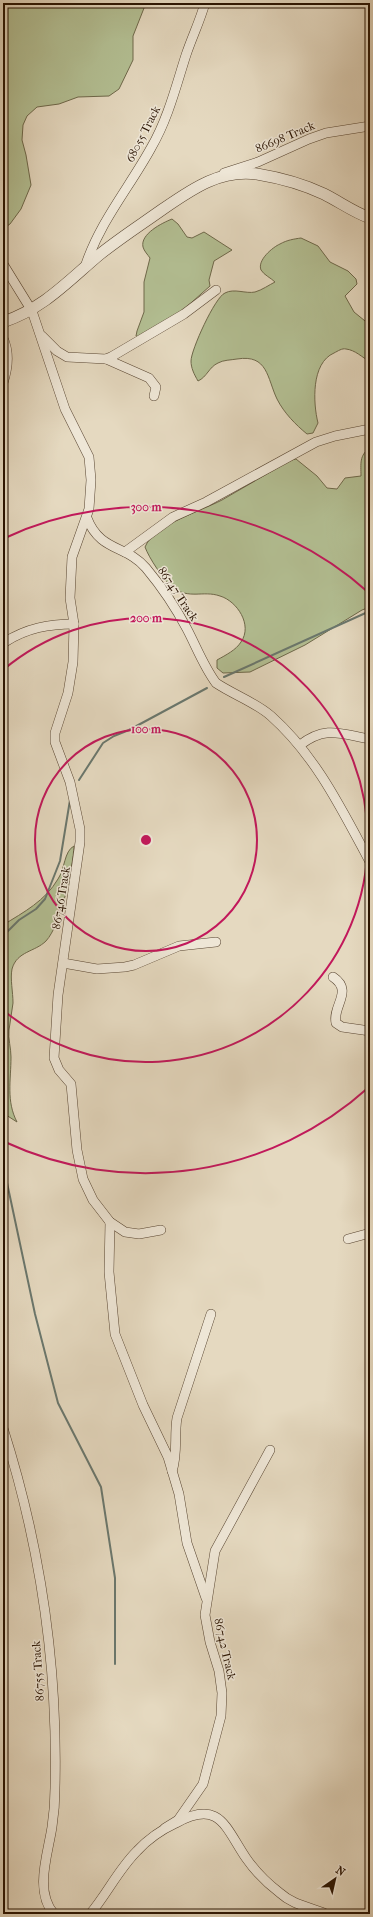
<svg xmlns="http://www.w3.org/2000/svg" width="373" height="1917" viewBox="0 0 373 1917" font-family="'IM FELL French Canon',serif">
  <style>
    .green { fill: #b3bf93; stroke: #6e684a }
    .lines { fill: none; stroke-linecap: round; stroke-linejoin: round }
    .stream { stroke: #6a776d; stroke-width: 2 }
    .minor-casing { stroke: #574430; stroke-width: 10 }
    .tertiary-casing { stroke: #574430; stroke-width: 12 }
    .minor { stroke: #eee6d6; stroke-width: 9 }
    .tertiary { stroke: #eee6d6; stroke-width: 11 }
    .ring { fill: none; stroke: #c2185b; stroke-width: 2 }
    .labels { text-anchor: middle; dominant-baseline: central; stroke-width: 3; stroke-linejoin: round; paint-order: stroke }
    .street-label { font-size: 12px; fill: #281200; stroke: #eee6d6 }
    .centre { fill: #c2185b; stroke: #eee6d6; stroke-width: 2 }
    .ring-label { font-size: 12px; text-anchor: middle; font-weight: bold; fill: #c2185b; stroke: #eee6d6; stroke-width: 3; stroke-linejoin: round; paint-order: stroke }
  </style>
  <rect width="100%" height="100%" fill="#e5d9c0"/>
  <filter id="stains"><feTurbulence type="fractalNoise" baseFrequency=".005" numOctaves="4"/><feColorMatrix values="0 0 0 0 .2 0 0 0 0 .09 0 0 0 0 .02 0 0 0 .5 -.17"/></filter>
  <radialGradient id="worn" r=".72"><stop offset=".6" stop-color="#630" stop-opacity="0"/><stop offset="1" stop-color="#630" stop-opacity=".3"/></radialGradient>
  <g class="green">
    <path d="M3 3H146L133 36V60L119 89 109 96 78 97 59 104 37 107 27 116 23 125 22 140 26 155 31 185 21 209 10 224 3 229Z"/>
    <path d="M172 219 178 224 187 237 192 238 204 232 232 250 214 261 209 280 210 286 183 310 139 337 136 336 137 331 144 312V282L150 258C148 255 144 251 143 247 140 234 162 223 172 219Z"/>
    <path d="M301 238 318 246 330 262 348 271 356 279 357 284 345 296 354 312 370 325V362C362 357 355 350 346 349 342 348 338 351 334 353 311 363 313 403 318 423L313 433 307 434C296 425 284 413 277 399 267 378 268 354 237 359 231 360 223 360 218 363 209 367 207 377 198 381 194 374 191 368 191 361 191 350 215 297 225 293 234 288 246 294 255 292 262 290 269 285 275 282 271 278 264 275 261 270 257 260 273 247 280 244 287 240 294 239 301 238Z"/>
    <path d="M370 448V607L362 610 305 645 250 672 223 673 217 668V660C226 655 236 650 241 642 253 625 237 601 220 596 203 590 189 600 172 587 163 579 149 558 145 547 154 525 201 511 222 500 245 487 268 473 291 460L296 459 317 476 327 488 337 489 345 478 361 476C361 464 359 455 370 448Z"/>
    <path d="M74 846C73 867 61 925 46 941 35 952 17 951 12 969 10 979 13 992 13 1003 12 1012 10 1021 9 1030 8 1039 11 1048 11 1057 11 1080 6 1101 17 1122L3 1113V925C24 912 45 901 58 879 65 869 64 851 74 846Z"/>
  </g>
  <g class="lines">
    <g class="stream">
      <path d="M224 677 370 611"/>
      <path d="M79 780 103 743 114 736 129 730 207 688"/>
      <path d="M3 936 19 920 36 909 45 899 60 861 70 800"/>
      <path d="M3 1164 35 1314 58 1403 101 1487 115 1578V1664"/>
    </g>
    <defs>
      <g id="minor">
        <path d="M224 173 258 162 309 139 326 133 370 126"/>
        <path d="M3 264 32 311 65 409 89 457 91 480 89 509 72 557 70 598 74 624 73 662 68 693 55 733V742L70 782 80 829V842L58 995 54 1058 59 1070 71 1084 77 1150 83 1179 93 1200 110 1222 125 1232 139 1234 161 1230"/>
        <path d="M85 267C99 223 129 188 151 148 168 119 176 86 186 55 192 37 200 21 205 3"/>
        <path d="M42 336 57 351 67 357 106 359 111 357 184 314 216 290"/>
        <path d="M3 338C10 353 8 368 3 383"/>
        <path d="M106 359 149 378 156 387 154 396"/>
        <path d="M87 518C100 552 127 545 146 568 161 586 176 608 187 629 196 646 204 667 216 683 234 695 255 702 271 716 316 756 342 810 370 862"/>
        <path d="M125 552 173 517 206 502 316 442 335 436 370 429"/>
        <path d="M5 642C27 628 49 624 74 624"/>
        <path d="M300 745C326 725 341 734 370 739"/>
        <path d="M63 963 97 969 125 967 134 965 179 946 216 942"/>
        <path d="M333 977C354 991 332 1006 336 1023L342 1027 370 1031"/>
        <path d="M110 1222 109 1272 115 1334 143 1405 168 1457 179 1494 187 1543 206 1598"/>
        <path d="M348 1239 370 1233"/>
        <path d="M3 1428C40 1544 58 1666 55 1788 55 1801 54 1814 52 1827 48 1854 34 1891 54 1914"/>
        <path d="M172 1471C178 1454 174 1436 177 1418L211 1314"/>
        <path d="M165 1828 178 1820 203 1784 221 1716 222 1693 219 1671 210 1642 205 1615 215 1551 270 1450"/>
        <path d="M90 1914C107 1894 118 1870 137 1851 148 1839 161 1830 176 1823 220 1799 225 1827 246 1858 255 1871 268 1884 280 1893 293 1905 310 1907 326 1914"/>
      </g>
      <path id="tertiary" d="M3 322C44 308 67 282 99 255 120 238 142 224 163 209 192 189 220 169 257 174 281 178 303 184 324 194 340 202 353 212 370 218"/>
    </defs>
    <use href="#minor" class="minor-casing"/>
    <use href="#tertiary" class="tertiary-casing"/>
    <use href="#minor" class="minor"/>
    <use href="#tertiary" class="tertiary"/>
  </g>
  <g class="ring">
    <circle cx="146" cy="840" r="111"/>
    <path d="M3 670A222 222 0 1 1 3 1010"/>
    <path d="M369 1087A333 333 0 0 1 5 1142M5 538A333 333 0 0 1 369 593"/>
  </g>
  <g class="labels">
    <g class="street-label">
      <text transform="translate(143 134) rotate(-63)">68055 Track</text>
      <text transform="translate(285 137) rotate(-23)">86698 Track</text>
      <text transform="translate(178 594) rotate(56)">86747 Track</text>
      <text transform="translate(61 898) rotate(-81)">86746 Track</text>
      <text transform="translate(225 1649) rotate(77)">86742 Track</text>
      <text transform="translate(38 1671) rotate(-94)">86755 Track</text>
    </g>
  </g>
  <circle cx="146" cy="840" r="6" class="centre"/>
  <g class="ring-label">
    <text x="146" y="511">300 m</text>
    <text x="146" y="622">200 m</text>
    <text x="146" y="733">100 m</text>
  </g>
  <rect width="373" height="1917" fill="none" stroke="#e5d9c0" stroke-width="16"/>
  <rect x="4" y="4" width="365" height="1909" fill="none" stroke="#281200" stroke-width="2"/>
  <rect x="8" y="8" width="357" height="1901" fill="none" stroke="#281200"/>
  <g transform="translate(335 1879) rotate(34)" stroke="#eee6d6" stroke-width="3" paint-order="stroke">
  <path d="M0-3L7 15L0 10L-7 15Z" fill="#281200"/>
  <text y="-6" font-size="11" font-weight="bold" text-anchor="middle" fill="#281200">N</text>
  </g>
  <rect width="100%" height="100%" filter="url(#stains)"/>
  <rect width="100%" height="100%" fill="url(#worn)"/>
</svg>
